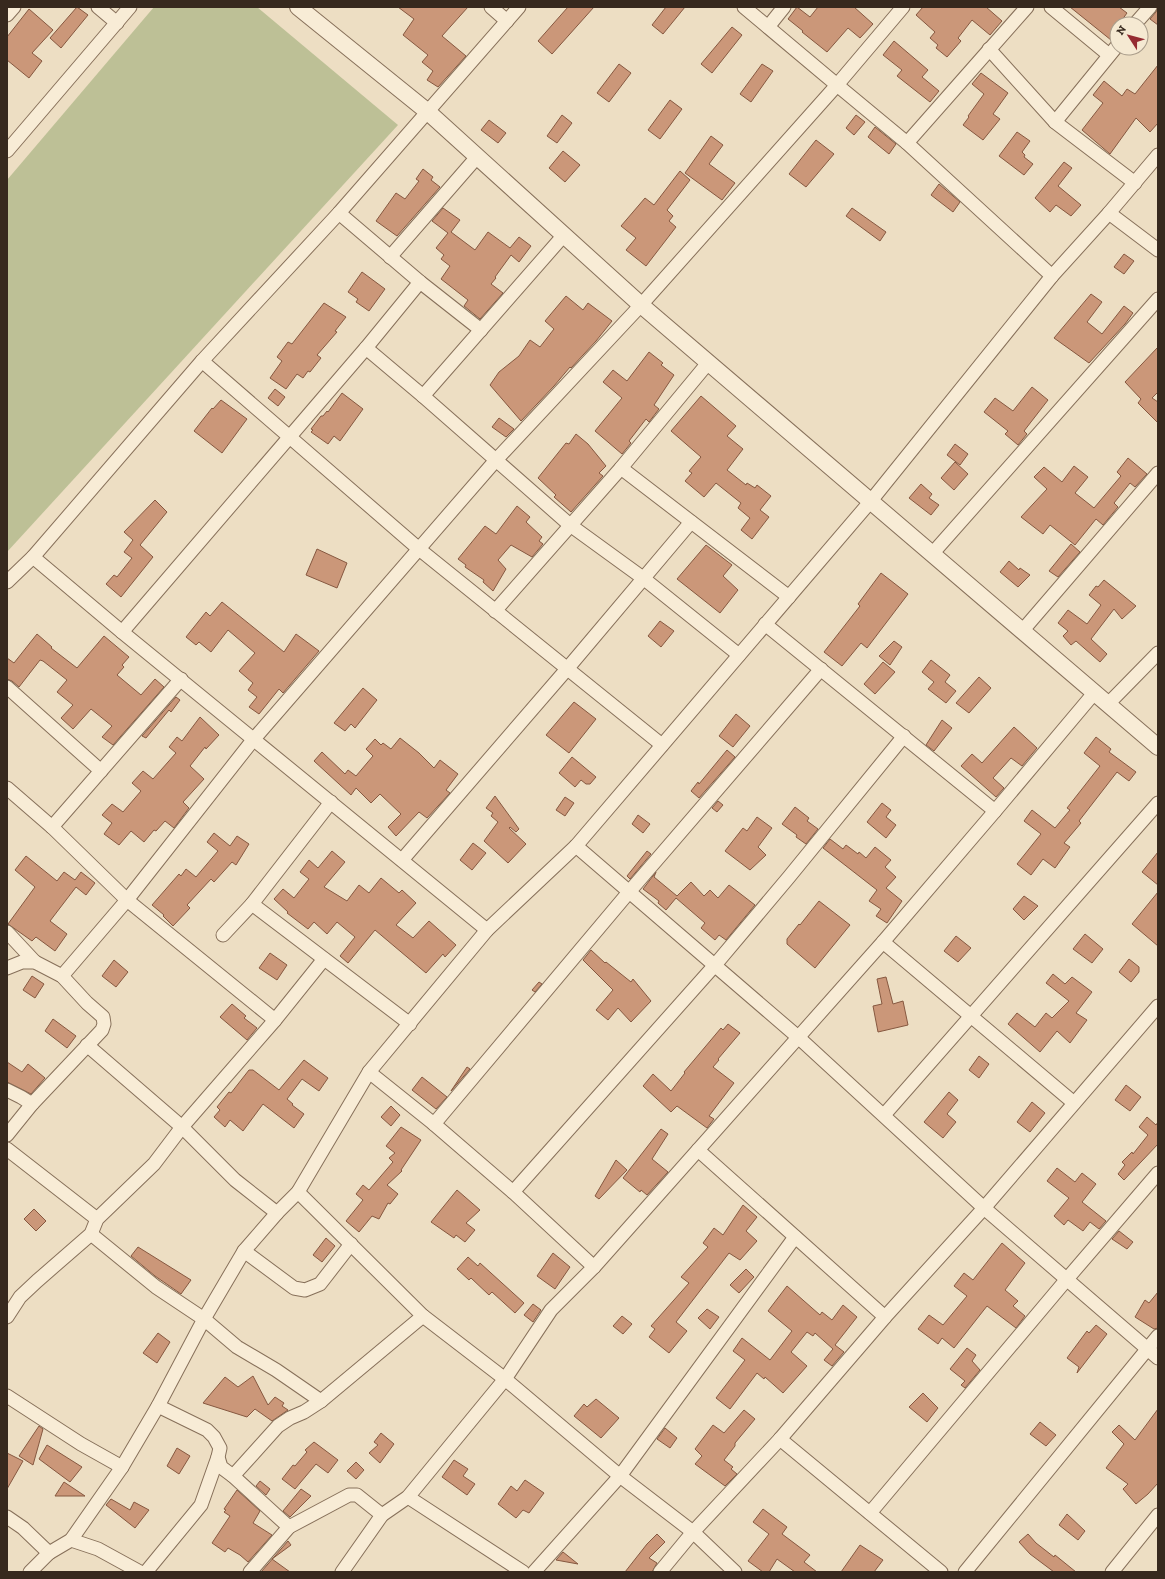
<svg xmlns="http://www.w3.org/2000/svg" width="1165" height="1579" viewBox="0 0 1165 1579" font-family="'Zilla Slab',serif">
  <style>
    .cemetery { fill: #bdc096 }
    .building { fill: #cb9779; stroke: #865840 }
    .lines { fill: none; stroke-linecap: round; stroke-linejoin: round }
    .minor-casing { stroke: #87705a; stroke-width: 15 }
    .tertiary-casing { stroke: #87705a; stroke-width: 18 }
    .minor { stroke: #f8ecd6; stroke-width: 13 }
    .tertiary { stroke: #f8ecd6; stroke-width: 16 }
  </style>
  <rect width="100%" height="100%" fill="#eddec3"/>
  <path class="cemetery" d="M154 7H257L398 125 7 552V180Z"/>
  <g class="building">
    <path d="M77 7 88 15 61 48 50 38Z"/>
    <path d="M398 7H468L442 36 466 56 438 87 427 80 433 71 422 62 428 55 403 35 414 19Z"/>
    <path d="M568 7H594L552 54 538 41Z"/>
    <path d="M666 7H685L663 34 652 25Z"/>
    <path d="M797 7 810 17 818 7H854L873 24 860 38 848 28 827 52 802 32 803 31 788 19Z"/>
    <path d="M923 7H986L1002 21 990 35 972 20 958 38 961 41 947 57 936 48 938 45 930 38 935 32 916 15Z"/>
    <path d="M1070 7H1119L1127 13 1119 24H1117V32L1111 40Z"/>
    <path d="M1158 7V25L1150 19 1156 12Z"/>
    <path d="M29 9 53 30 32 53 42 61 29 78 7 60V37Z"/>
    <path d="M732 27 742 35 712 73 701 64Z"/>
    <path d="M894 41 928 70 922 77 939 91 930 102 897 76 902 70 883 55Z"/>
    <path d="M619 64 631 73 609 102 597 93Z"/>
    <path d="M762 64 773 71 751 102 740 94Z"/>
    <path d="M1158 65V123L1150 132 1136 118 1110 154 1082 130 1103 103 1093 95 1104 81 1122 96 1127 89 1135 94Z"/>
    <path d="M981 73 1008 93 993 114 1000 119 983 140 963 125 969 117 968 116 984 94 972 84Z"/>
    <path d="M670 100 682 109 660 139 648 130Z"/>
    <path d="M562 115 572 123 557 143 547 136Z"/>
    <path d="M856 115 865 122 854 135 846 128Z"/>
    <path d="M489 120 506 133 498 143 481 130Z"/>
    <path d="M875 127 896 144 889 154 868 137Z"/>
    <path d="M1017 132 1030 141 1022 152 1025 155 1024 157 1033 164 1024 175 999 156Z"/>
    <path d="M711 136 723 145 709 164 735 183 722 200 685 173Z"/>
    <path d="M816 140 834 154 806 187 789 174Z"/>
    <path d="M563 151 580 165 565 182 549 168Z"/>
    <path d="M1064 162 1072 168 1058 186 1081 205 1071 216 1056 205 1050 212 1035 198Z"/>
    <path d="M423 169 433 177 431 180 440 187 397 236 376 221 396 193 405 199 419 181 416 179Z"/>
    <path d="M680 171 690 180 667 210 673 216 669 221 676 227 646 266 626 250 636 238 621 226 645 198 654 205Z"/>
    <path d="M939 184 960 202 953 212 931 195Z"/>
    <path d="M443 208 460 220 451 232 475 250 488 232 510 248 519 237 531 246 519 262 511 255 495 277 496 278 491 284 503 293 480 319 464 306 468 300 441 279 450 266 441 259 444 255 436 248 448 233 432 221Z"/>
    <path d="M852 208 886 232 880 241 846 216Z"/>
    <path d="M1124 254 1134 261 1124 274 1114 267Z"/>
    <path d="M362 272 385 289 369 311 356 302 358 299 348 292Z"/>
    <path d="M1091 294 1102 302 1087 322 1102 334 1124 306 1133 313 1125 324 1089 363 1054 338Z"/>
    <path d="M566 296 583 310 588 303 612 321 596 341 571 368 570 367 554 386 521 421 490 385 499 372 519 356 530 340 540 347 554 329 545 321Z"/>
    <path d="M324 303 346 317 335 331 337 332 317 355 321 358 310 372 308 371 303 378 297 374 286 389 270 378 282 361 277 357 288 342 292 344Z"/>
    <path d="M1158 347V392L1152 398 1158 402V423L1138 403 1141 399 1125 382Z"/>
    <path d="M649 352 663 363 661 365 674 375 654 405 659 409 649 422 646 419 629 441 631 443 622 454 595 431 622 398 603 382 613 370 627 381Z"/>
    <path d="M1032 387 1048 400 1024 431 1027 434 1018 445 1005 434 1008 431 984 412 995 398 1013 411Z"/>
    <path d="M275 389 285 397 278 406 268 398Z"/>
    <path d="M342 393 363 409 340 441 334 436 328 444 311 432 313 430 311 429 321 416H323L327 411 328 412Z"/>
    <path d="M701 396 736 426 727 436 743 449 727 470 746 485 747 483 755 488 757 485 771 496 760 510 769 517 752 539 741 530 750 518 738 508 741 503 716 483 704 497 685 481 692 473 689 471 701 457 671 431Z"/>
    <path d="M221 400 247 419 222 453 194 431 212 408 213 409Z"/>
    <path d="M499 418 514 429 506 437 492 427Z"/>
    <path d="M576 434 588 444 606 466 599 473 603 476 571 512 554 497 556 495 538 478 566 443 569 444Z"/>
    <path d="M955 444 968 454 960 465 947 455Z"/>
    <path d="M1128 458 1147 474 1135 487 1130 483 1114 503 1118 507 1103 525 1096 519 1075 545 1050 525 1043 534 1021 517 1047 489 1034 477 1044 467 1062 482 1074 466 1088 477 1075 493 1094 508 1121 476 1117 472Z"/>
    <path d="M955 462 968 474 954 490 941 478Z"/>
    <path d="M921 484 932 494 929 498 939 505 931 515 909 498Z"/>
    <path d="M155 500 167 512 140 545 153 557 121 597 106 584 114 575 117 577 132 558 124 552 133 540 124 532Z"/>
    <path d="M517 506 530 517 526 522 542 537 539 541 543 544 532 557 511 545 498 560 506 569 493 591 483 582 484 580 465 567 466 565 458 559 485 526 496 534Z"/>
    <path d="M1071 544 1080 552 1058 577 1049 571Z"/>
    <path d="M706 545 732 565 723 576 738 590 720 613 677 579Z"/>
    <path d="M317 549 347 563 337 588 306 575Z"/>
    <path d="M1009 561 1019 570 1020 568 1030 575 1018 587 1000 572Z"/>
    <path d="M881 573 908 594 867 648 861 643 842 666 824 652 860 606 858 604Z"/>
    <path d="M1104 580 1136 606 1122 619 1114 609 1091 639 1107 654 1100 662 1076 641 1071 645 1063 636 1068 631 1058 623 1068 610 1087 624 1101 605 1089 595 1096 586 1098 587Z"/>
    <path d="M222 602 284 652 296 634 319 651 283 693 279 689 259 714 249 707 257 697 248 690 253 683 239 671 255 653 228 630 211 652 199 642 196 645 186 637 206 612 210 616Z"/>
    <path d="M660 621 674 631 661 647 648 636Z"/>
    <path d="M37 634 52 647 51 648 77 668 104 636 129 657 122 665 124 667 117 675 141 695 155 679 164 687 113 745 102 737 112 726 91 709 73 729 61 718 73 705 57 692 67 680 43 661 40 660 19 687 12 681 7 679V658L14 663Z"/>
    <path d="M894 641 902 647 890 665 879 656Z"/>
    <path d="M931 660 950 675 945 682 956 691 946 703 928 689 934 682 922 672Z"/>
    <path d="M883 662 895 672 875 694 864 684Z"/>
    <path d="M979 677 991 688 969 713 956 703Z"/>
    <path d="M363 688 377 700 355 728 351 724 345 731 334 723Z"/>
    <path d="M176 697 180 700 171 712 169 710 146 738 142 736Z"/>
    <path d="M574 702 596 719 569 753 546 735Z"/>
    <path d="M736 714 750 726 733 747 719 736Z"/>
    <path d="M200 717 219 735 206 749 205 747 190 766 204 779 183 802 189 808 174 828 165 821 156 831 154 830 144 842 131 831 119 845 104 834 112 823 102 815 112 804 123 812 141 791 132 783 143 771 153 779 176 753 169 747 177 737 182 741Z"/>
    <path d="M942 720 952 728 934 751 926 745Z"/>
    <path d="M1014 727 1037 748 1022 766 1011 758 993 778 1004 788 996 797 961 766 972 754 982 763Z"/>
    <path d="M1096 737 1111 749 1109 752 1136 772 1129 781 1117 772 1079 821 1081 823 1064 843 1070 847 1055 868 1043 859 1031 875 1017 864 1041 834 1024 821 1032 810 1055 828 1070 810 1067 808 1100 766 1084 753Z"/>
    <path d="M400 738 419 753 434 768 440 760 458 774 446 790 450 793 427 818 419 812 396 836 388 827 401 814 380 794 371 803 356 788 351 795 314 761 322 752 345 774 348 770 356 776 373 756 366 749 375 739 381 745 383 743 391 749Z"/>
    <path d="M727 750 735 757 699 798 691 791 698 782 699 784Z"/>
    <path d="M572 757 596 777 590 784H586L581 780 575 787 559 773Z"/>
    <path d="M495 796 519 829 516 832 510 827 509 828 526 844 508 863 484 841 498 822 491 816 493 813 486 808Z"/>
    <path d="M565 797 574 803 565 816 556 810Z"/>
    <path d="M718 801 723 805 717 812 712 808Z"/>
    <path d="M882 803 891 810 886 817 896 825 886 838 867 822Z"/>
    <path d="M795 807 809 818 807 821 818 829 806 844 796 837 797 835 782 824Z"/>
    <path d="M638 815 650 824 643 833 632 824Z"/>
    <path d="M757 817 772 828 758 847 766 855 750 870 725 851 743 828 747 831Z"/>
    <path d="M214 833 230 846 237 836 249 844 236 865 232 862 214 882 211 879 187 905 190 908 173 926 163 916 164 915 152 905 179 874 181 876 186 869 196 877 218 851 207 842Z"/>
    <path d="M830 839 843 849 846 845 858 854 859 852 866 858 875 847 891 860 885 867 896 877 886 888 902 901 887 923 876 916 881 909 869 901 877 890 823 848Z"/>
    <path d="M473 843 486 853 472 870 460 860Z"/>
    <path d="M332 851 345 862 324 887 347 901 359 885 369 893 381 878 399 893 402 890 416 903 396 925 413 938 429 921 456 945 445 957 443 954 426 973 375 930 348 963 340 956 355 937 337 922 327 934 314 922 308 929 287 913 288 912 274 899 283 889 294 898 309 879 300 872 309 860 318 868Z"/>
    <path d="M647 851 651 854 630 879 627 876Z"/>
    <path d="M1158 852V885L1142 872Z"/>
    <path d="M26 856 57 881 64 872 75 880 81 872 95 883 86 895 76 887 50 921 67 934 55 951 36 937 32 941 8 924 35 887 15 870Z"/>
    <path d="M656 872 654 877 677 896 691 882 704 896 710 890 718 898 729 885 755 905 726 940 719 935 715 940 701 928 705 923 676 898 666 910 658 903 659 901 643 889Z"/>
    <path d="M1158 892V946L1132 924Z"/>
    <path d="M1024 896 1038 906 1024 920 1013 909Z"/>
    <path d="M819 901 850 925 815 968 787 944V939L799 924 800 925Z"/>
    <path d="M1085 934 1103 949 1092 963 1073 949Z"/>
    <path d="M956 936 971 948 958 962 944 951Z"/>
    <path d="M591 950 605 963 606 962 631 982 633 979 651 1001 631 1022 618 1008 608 1020 596 1010 613 990 583 960Z"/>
    <path d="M270 953 287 965 277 980 259 968Z"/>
    <path d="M1129 959 1139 967V972L1131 982 1119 972Z"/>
    <path d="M114 960 128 972 116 987 102 976Z"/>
    <path d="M1053 974 1065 984 1072 977 1092 992 1076 1013 1087 1020 1070 1043 1057 1031 1040 1052 1008 1024 1017 1013 1035 1027 1046 1013 1052 1018 1069 1001 1046 983Z"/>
    <path d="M32 976 44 984 35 998 23 990Z"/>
    <path d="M886 977 893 1004 903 1001 908 1025 878 1032 873 1006 882 1004 877 979Z"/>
    <path d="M539 982 542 984 535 992 532 990Z"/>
    <path d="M232 1004 246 1016 244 1018 257 1028 247 1040 220 1017Z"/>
    <path d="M53 1019 76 1036 67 1048 45 1031Z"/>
    <path d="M728 1024 740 1033 718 1059 719 1060 713 1067 734 1083 709 1116 714 1119 707 1128 677 1106 671 1112 643 1086 653 1074 671 1091 685 1073 684 1072 721 1028 723 1030Z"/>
    <path d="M979 1056 989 1064 979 1078 969 1070Z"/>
    <path d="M304 1060 328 1078 319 1091 302 1079 287 1099 293 1104 292 1105 304 1114 294 1128 263 1104 243 1131 230 1120 225 1127 214 1117 220 1110 217 1107 229 1092 231 1093 249 1070H253L279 1090Z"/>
    <path d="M7 1062 22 1072 28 1064 45 1078 31 1094 7 1082Z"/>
    <path d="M467 1067 470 1069 451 1091Z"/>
    <path d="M422 1077 447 1097 436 1109 412 1090Z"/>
    <path d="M1126 1085 1141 1097 1130 1111 1115 1100Z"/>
    <path d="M949 1092 958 1100 947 1114 956 1122 943 1138 924 1122Z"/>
    <path d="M1032 1102 1045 1113 1030 1132 1017 1122Z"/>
    <path d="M391 1106 400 1115 391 1126 381 1117Z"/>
    <path d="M1147 1117 1156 1125 1158 1122V1144L1124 1180 1118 1174 1125 1165 1122 1162 1132 1152 1133 1154 1148 1135 1139 1127Z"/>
    <path d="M401 1127 421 1140 401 1170 402 1171 387 1185 398 1194 390 1204 388 1203 379 1219 372 1216 359 1232 346 1221 363 1200 356 1194 363 1185 369 1190 393 1162 389 1158 395 1153 386 1146Z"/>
    <path d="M661 1129 668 1134 652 1159 668 1172 647 1195 641 1190 640 1192 623 1178Z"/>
    <path d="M616 1160 627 1170 599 1199 595 1196Z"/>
    <path d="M1057 1168 1075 1182 1082 1173 1096 1184 1082 1202 1106 1221 1099 1229 1090 1222 1083 1231 1068 1220 1064 1225 1054 1216 1069 1198 1047 1181Z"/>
    <path d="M457 1190 480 1210 466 1223 475 1230 465 1242 456 1235 454 1238 431 1222Z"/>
    <path d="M743 1205 757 1217 746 1231 757 1241 740 1260 729 1253 676 1322 687 1331 669 1353 649 1337 655 1329 651 1326 689 1283 681 1277 708 1247 703 1243 714 1228 723 1235Z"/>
    <path d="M34 1209 46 1221 36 1231 24 1219Z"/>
    <path d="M1119 1231 1133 1242 1127 1249 1112 1239Z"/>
    <path d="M326 1238 335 1246 322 1262 313 1255Z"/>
    <path d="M1002 1243 1025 1263 1005 1290 1018 1301 1013 1306 1025 1316 1016 1328 987 1306 954 1348 942 1338 938 1344 918 1329 929 1315 943 1325 967 1296 954 1286 964 1273 973 1280Z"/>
    <path d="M138 1247 191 1280 181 1294 155 1276 131 1256Z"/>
    <path d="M553 1253 570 1267 555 1289 537 1276Z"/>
    <path d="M468 1257 478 1266 480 1263 524 1303 515 1313 492 1292 489 1295 471 1278 469 1280 457 1269Z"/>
    <path d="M746 1269 754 1277 739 1293 730 1285Z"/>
    <path d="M787 1286 820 1315 822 1312 832 1320 843 1305 857 1317 835 1345 844 1352 832 1366 824 1360 833 1349 815 1333 813 1336 807 1332 791 1352 807 1366 783 1393 765 1377 764 1379 757 1373 730 1409 716 1398 745 1360 733 1351 742 1338 770 1360 792 1331 768 1311Z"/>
    <path d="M1158 1292V1328L1154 1329 1135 1317 1145 1300 1149 1303Z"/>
    <path d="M533 1304 541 1310 533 1322 524 1315Z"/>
    <path d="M707 1309 719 1317 710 1329 698 1318Z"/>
    <path d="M622 1316 632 1324 623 1334 613 1326Z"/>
    <path d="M1096 1325 1107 1334 1077 1373 1079 1367 1067 1358 1087 1331 1089 1333Z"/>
    <path d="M158 1333 170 1342 157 1363 143 1353Z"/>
    <path d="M967 1348 976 1355 972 1361 980 1370 965 1388 961 1385 965 1381 950 1369Z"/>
    <path d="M253 1376 268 1405 275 1397 284 1403 282 1406 288 1410 272 1421 255 1409 247 1417 203 1403 225 1377 238 1387Z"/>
    <path d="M923 1393 938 1408 927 1422 909 1407Z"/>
    <path d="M596 1399 619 1418 601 1438 574 1416 584 1404 587 1407Z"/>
    <path d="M1158 1409V1483L1148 1494 1136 1504 1123 1489 1128 1484 1106 1468 1124 1444 1112 1432 1119 1425 1135 1440Z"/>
    <path d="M744 1410 755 1419 735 1443V1446L724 1460 733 1467 731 1469 737 1474 725 1486 695 1464 702 1456 695 1449 713 1425 724 1433Z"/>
    <path d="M1040 1422 1056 1435 1046 1446 1030 1434Z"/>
    <path d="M39 1426 43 1429 33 1465 19 1456Z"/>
    <path d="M665 1428 677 1438 670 1448 657 1439Z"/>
    <path d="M381 1433 394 1444 380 1463 369 1453 378 1445 374 1442Z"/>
    <path d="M314 1442 338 1460 328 1473 316 1464 295 1489 282 1479 293 1465 295 1466 307 1452 305 1450Z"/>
    <path d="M47 1445 82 1467 70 1482 39 1459Z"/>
    <path d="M177 1448 190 1456 179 1474 167 1466Z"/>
    <path d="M7 1453 23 1461 7 1489Z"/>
    <path d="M454 1460 468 1469 463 1476 475 1484 467 1495 442 1477Z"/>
    <path d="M356 1462 364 1470 356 1479 347 1471Z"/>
    <path d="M525 1480 544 1493 529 1513 523 1510 516 1518 498 1504 511 1486 517 1491Z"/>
    <path d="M260 1481 270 1489 266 1495 256 1486Z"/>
    <path d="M64 1482 85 1496H55Z"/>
    <path d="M301 1489 311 1496 290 1517 283 1511Z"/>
    <path d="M237 1490 260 1511 253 1523 272 1535 248 1562 240 1555 228 1548 225 1552 212 1543 230 1516 224 1512 226 1510 224 1509Z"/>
    <path d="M111 1499 130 1510 134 1502 149 1510 135 1528 106 1505Z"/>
    <path d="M763 1509 787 1527 782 1534 810 1555 804 1562 817 1572H795L777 1559 769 1572H763L748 1561 769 1534 753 1522Z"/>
    <path d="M1067 1514 1085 1531 1078 1540 1059 1525Z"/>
    <path d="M657 1534 665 1542 649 1558 657 1563 652 1572H625L647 1544Z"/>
    <path d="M1028 1534 1036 1543 1054 1557 1055 1555 1076 1572H1054L1030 1554 1019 1542Z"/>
    <path d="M288 1541 291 1545 272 1559 290 1572H261Z"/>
    <path d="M860 1545 883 1560 874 1572H841Z"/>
    <path d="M563 1552 578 1564 556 1560Z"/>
  </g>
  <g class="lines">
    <defs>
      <g id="minor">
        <path d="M98 7 117 23"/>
        <path d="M491 7 507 21"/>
        <path d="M903 7 837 85 907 143 1052 276"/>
        <path d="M1051 7 1109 55"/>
        <path d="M7 15 14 7"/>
        <path d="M1135 24 1150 7"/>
        <path d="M768 27 784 7"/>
        <path d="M989 49 1055 122 1135 183"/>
        <path d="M1055 122 1117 46"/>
        <path d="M907 143 1027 7"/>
        <path d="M7 151 130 7"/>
        <path d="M339 213 420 282 481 330"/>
        <path d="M1109 213 1158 250"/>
        <path d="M390 257 477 157"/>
        <path d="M366 348 423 396 570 525 643 578 739 655"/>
        <path d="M202 361 419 549 662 745"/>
        <path d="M423 396 564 235"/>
        <path d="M621 468 789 597"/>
        <path d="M932 554 1158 299"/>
        <path d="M33 557 122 632 487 930"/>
        <path d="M7 582 33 557 202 361 339 213 519 7"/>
        <path d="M495 611 621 468 708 363"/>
        <path d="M765 624 995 811"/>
        <path d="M1023 630 1158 473"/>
        <path d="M122 632 366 348 420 282"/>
        <path d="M7 687 101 771"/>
        <path d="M1108 704 1158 653"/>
        <path d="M7 788 52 827 127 900 275 1020"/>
        <path d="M52 827 181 679"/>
        <path d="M576 846 798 1037 984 1208 1158 1358"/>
        <path d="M402 860 567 669 691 522"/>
        <path d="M252 904 410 1024"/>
        <path d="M7 932 35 962"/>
        <path d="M223 935 252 904 331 802"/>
        <path d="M883 942 1074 1103"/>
        <path d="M7 968 22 962H35L62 976 87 1003 103 1017 104 1024 102 1030 32 1104 7 1135"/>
        <path d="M62 976 127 900 253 740 496 460 641 305 837 85 744 7"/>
        <path d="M87 1045 182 1127 235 1180 277 1213"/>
        <path d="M369 1072 434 1124 513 1192 594 1267"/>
        <path d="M7 1090 21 1097 32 1104"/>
        <path d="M884 1115 1158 803"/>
        <path d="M434 1124 629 892 821 669"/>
        <path d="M7 1149 97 1219"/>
        <path d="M698 1150 885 1317"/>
        <path d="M298 1192 423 1316 505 1379 620 1476 693 1532 735 1572"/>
        <path d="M513 1192 715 965 789 877 904 736"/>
        <path d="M91 1234 156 1287 204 1319 237 1347 276 1370 321 1401"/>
        <path d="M244 1251 294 1288 305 1290 320 1284 351 1244"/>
        <path d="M7 1317 20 1297 37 1281 91 1234 97 1219 154 1164 182 1127 275 1020 324 959"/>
        <path d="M7 1396 81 1444 122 1467"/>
        <path d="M158 1406 207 1430 214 1437 220 1448 218 1457 221 1467 233 1476 289 1527"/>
        <path d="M780 1439 941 1572"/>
        <path d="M233 1476 278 1426 290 1418 304 1412 321 1401 423 1316"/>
        <path d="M408 1497 523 1572"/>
        <path d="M870 1513 1067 1279 1158 1173"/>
        <path d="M7 1517 23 1528 49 1553"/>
        <path d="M71 1540 98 1549 140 1572"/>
        <path d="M30 1572 49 1553 71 1540 122 1467 158 1406 204 1319 244 1251 277 1213 298 1192 369 1072 487 930 576 846 870 502 1052 276 1109 213 1158 155"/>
        <path d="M146 1572 201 1505 218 1457"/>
        <path d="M250 1572 289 1527 349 1495H357L382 1515"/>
        <path d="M342 1572 382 1515 408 1497 505 1379 551 1310 594 1267 883 942 995 811 1095 692"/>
        <path d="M534 1572 620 1476 795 1237"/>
        <path d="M660 1572 693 1532 780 1439 885 1317 984 1208 1158 1006"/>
        <path d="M965 1572 1158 1336"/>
        <path d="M1112 1572 1158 1515"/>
      </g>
      <path id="tertiary" d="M298 7 428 112 641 305 1158 747"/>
    </defs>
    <use href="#minor" class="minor-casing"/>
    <use href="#tertiary" class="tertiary-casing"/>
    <use href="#minor" class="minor"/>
    <use href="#tertiary" class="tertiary"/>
  </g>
  <rect width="1165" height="1579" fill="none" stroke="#37291e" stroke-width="16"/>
  <g transform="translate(1129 36) rotate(306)"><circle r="19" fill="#f5e9d2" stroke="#a99c8a"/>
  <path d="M0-3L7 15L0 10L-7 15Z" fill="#952b31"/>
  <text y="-6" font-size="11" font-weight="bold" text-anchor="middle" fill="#37291e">N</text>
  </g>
</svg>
